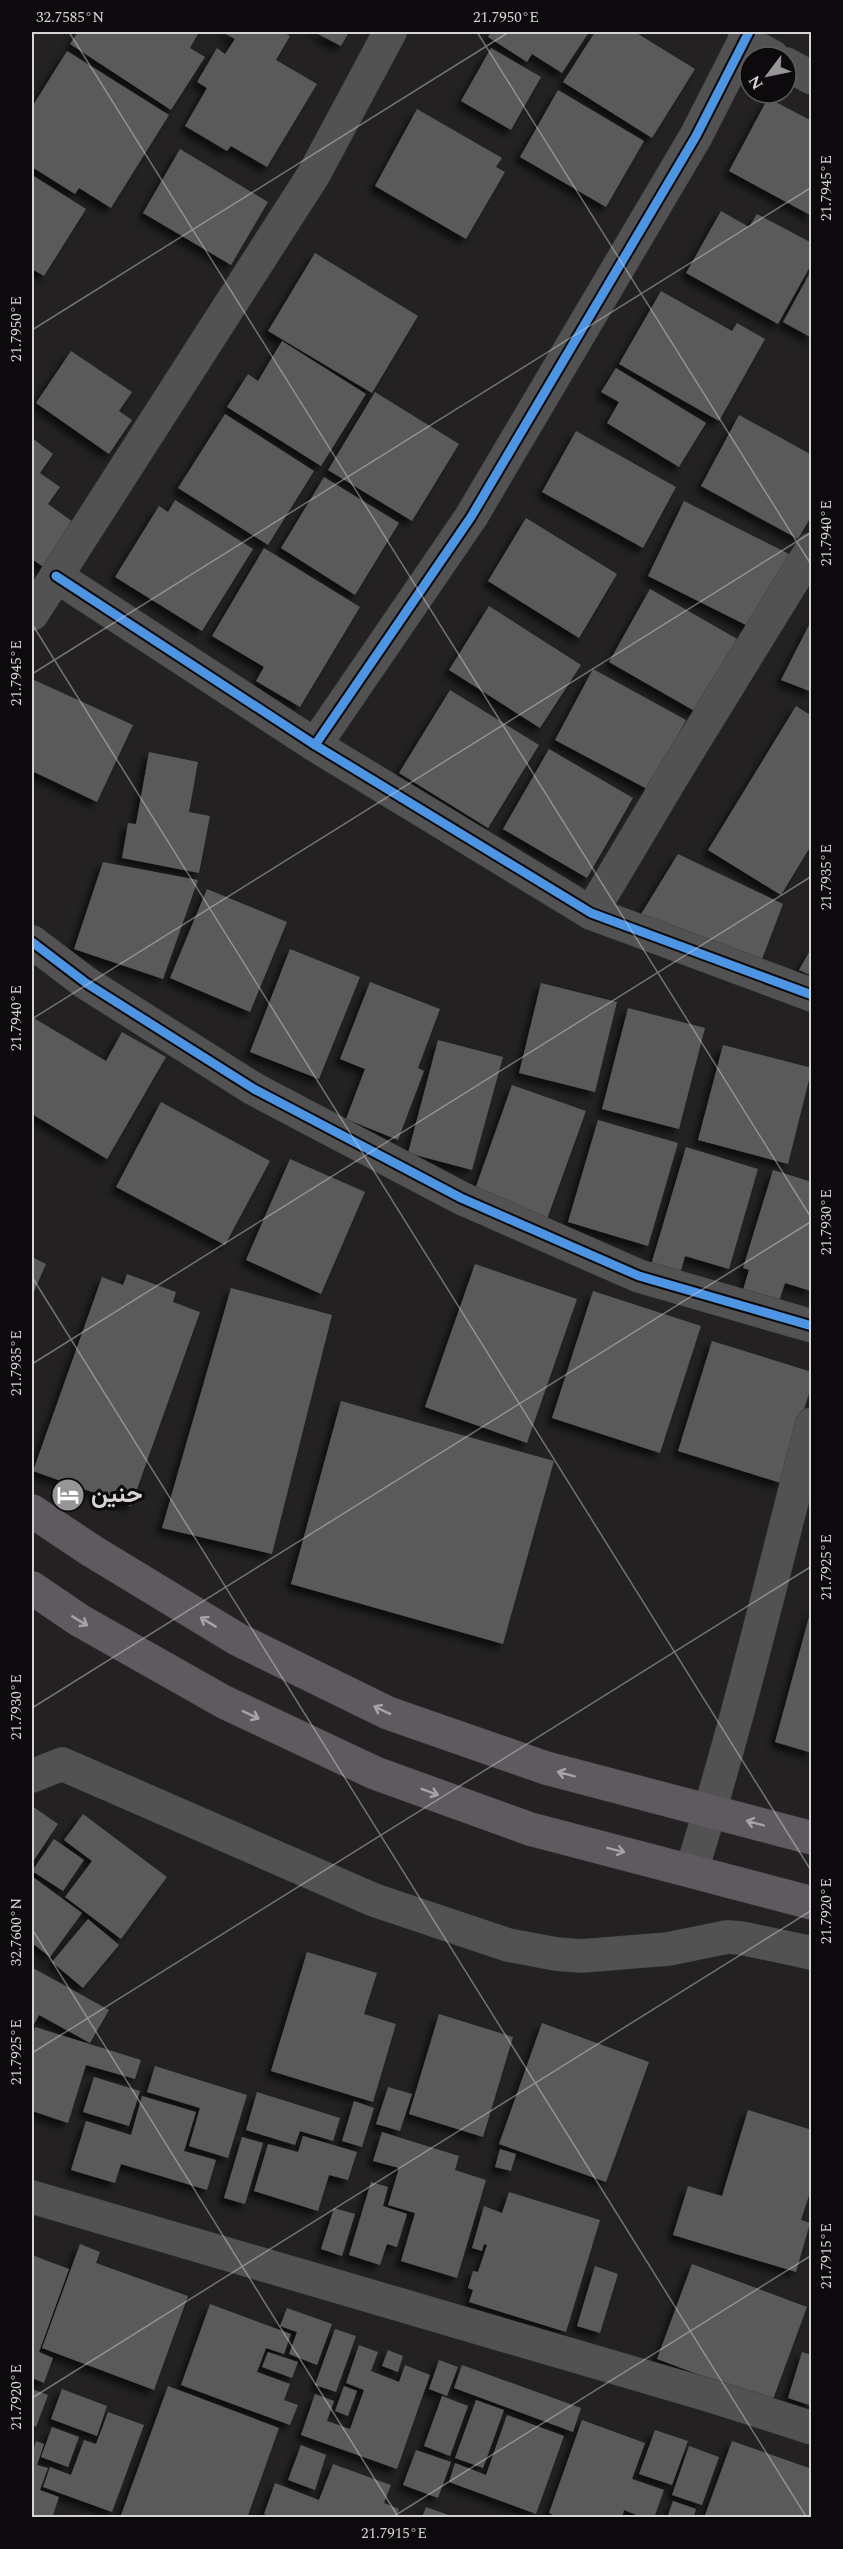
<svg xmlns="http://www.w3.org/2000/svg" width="843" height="2549" viewBox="0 0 843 2549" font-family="Spectral,Vazirmatn,serif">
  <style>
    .building { fill: #5a5a5a; filter: url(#shadow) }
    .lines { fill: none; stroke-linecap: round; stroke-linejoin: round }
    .street-casing { stroke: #403e40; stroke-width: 34 }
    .primary-casing { stroke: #403e40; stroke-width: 34 }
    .street { stroke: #535253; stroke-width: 33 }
    .primary { stroke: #5f5a5f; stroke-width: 33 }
    .cycleway-casing { stroke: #0c0a0c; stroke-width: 13 }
    .cycleway { stroke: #4d94e3; stroke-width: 9 }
    .oneway { stroke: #a7a3a7 }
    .ticks { fill: none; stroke: #d7d4d7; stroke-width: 1.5; stroke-opacity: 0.45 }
    .labels { text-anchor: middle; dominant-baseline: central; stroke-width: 6; stroke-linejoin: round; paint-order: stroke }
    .poi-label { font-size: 24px; font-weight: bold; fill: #d7d4d7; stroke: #0c0a0c; text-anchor: start }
    .neatline { fill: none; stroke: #d7d4d7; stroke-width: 2 }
    .ticks-label { font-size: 15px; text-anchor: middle; fill: #d7d4d7 }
  </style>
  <defs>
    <filter id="shadow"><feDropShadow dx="-5.5" dy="5.5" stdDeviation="3" flood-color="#0009"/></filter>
  </defs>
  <rect width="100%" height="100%" fill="#232122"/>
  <g class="building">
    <path d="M78 32H199L190 48 205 57 171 110 70 44Z"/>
    <path d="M222 32H283L290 36 276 60 317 84 267 167 231 146 227 151 185 126 207 88 197 82 217 48 225 54 235 39Z"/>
    <path d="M314 32H349L341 46Z"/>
    <path d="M491 32H589L562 73 532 54 527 62 488 37Z"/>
    <path d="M595 32H635L695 69 652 138 563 82Z"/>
    <path d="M491 48 541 77 511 130 461 101Z"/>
    <path d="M67 51 169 115 111 208 79 188 75 194 32 167V107Z"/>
    <path d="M558 90 644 141 606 207 520 157Z"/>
    <path d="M768 98 812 121V216L729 171Z"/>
    <path d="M417 109 502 158 496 167 505 172 466 239 375 186Z"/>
    <path d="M180 149 268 202 231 265 143 213Z"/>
    <path d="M32 175 86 209 44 276 32 269Z"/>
    <path d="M721 211 749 227 757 214 812 243V263L778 324 686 273Z"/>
    <path d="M315 253 418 316 372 393 268 331Z"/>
    <path d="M812 269V338L783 322Z"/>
    <path d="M661 291 732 331 737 323 765 339 719 421 619 364Z"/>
    <path d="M282 341 366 394 321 466 227 407 248 374 258 381Z"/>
    <path d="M71 351 132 392 119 411 132 420 109 454 36 403Z"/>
    <path d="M616 368 706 423 679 467 607 423 619 402 601 392Z"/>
    <path d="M375 392 459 444 412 521 328 470Z"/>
    <path d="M225 414 314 471 268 545 178 488Z"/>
    <path d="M739 415 812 455V515L798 539 701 486Z"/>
    <path d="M576 431 676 487 643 548 542 492Z"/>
    <path d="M32 438 53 454 40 473 60 487 48 504 80 527 49 571 32 559Z"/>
    <path d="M324 477 399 523 355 595 281 548Z"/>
    <path d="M175 500 253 549 202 631 115 577 159 506 168 512Z"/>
    <path d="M684 501 789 554 752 628 648 576Z"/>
    <path d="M526 518 617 574 579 638 488 581Z"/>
    <path d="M264 548 360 607 300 707 256 681 264 667 212 636Z"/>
    <path d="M650 589 739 640 698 713 609 662Z"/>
    <path d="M489 606 581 665 540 728 449 670Z"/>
    <path d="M812 619V692L781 680Z"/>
    <path d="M593 669 686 720 649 790 555 740Z"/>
    <path d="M32 679 133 725 97 802 32 771Z"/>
    <path d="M450 690 539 745 488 828 399 773Z"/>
    <path d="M796 706 812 716V844L781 895 708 850Z"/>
    <path d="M549 749 633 798 587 878 503 829Z"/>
    <path d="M149 752 198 762 189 812 210 816 199 873 122 858 128 823 136 824Z"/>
    <path d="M678 854 783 904 759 967 638 919Z"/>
    <path d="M103 862 198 880 163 979 74 949Z"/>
    <path d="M207 889 287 922 250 1012 170 978Z"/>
    <path d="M812 947V976L799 970Z"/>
    <path d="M290 949 360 977 319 1079 250 1052Z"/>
    <path d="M370 982 440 1009 418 1068 424 1071 398 1140 346 1119 365 1069 340 1059Z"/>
    <path d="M541 983 617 1002 595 1092 519 1073Z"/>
    <path d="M628 1008 705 1028 679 1129 602 1109Z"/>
    <path d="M32 1017 106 1061 122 1032 166 1057 107 1159 32 1114Z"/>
    <path d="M438 1040 503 1057 472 1170 408 1153Z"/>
    <path d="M723 1045 812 1068 788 1164 698 1140Z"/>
    <path d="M512 1085 586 1111 547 1219 474 1192Z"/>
    <path d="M161 1102 270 1161 225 1245 116 1187Z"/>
    <path d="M598 1120 678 1143 648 1246 568 1222Z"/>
    <path d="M686 1147 758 1169 729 1269 685 1256 680 1274 651 1265Z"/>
    <path d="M290 1159 365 1192 321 1294 246 1260Z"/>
    <path d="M773 1170 812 1182V1289L811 1291 785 1283 779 1301 743 1290 749 1270 743 1268Z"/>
    <path d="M32 1257 46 1264 32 1296Z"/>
    <path d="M475 1264 577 1299 527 1443 425 1407Z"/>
    <path d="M127 1274 176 1292 173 1302 200 1312 131 1506 33 1471 102 1277 123 1285Z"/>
    <path d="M231 1288 332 1315 272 1554 162 1528Z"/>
    <path d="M593 1291 701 1326 660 1453 552 1418Z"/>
    <path d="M712 1341 812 1372V1384L781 1483 678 1451Z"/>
    <path d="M341 1401 554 1461 503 1644 291 1584Z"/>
    <path d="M812 1606V1753L775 1742Z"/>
    <path d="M32 1806 58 1824 32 1863Z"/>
    <path d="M83 1814 167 1877 121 1939 65 1897 92 1861 64 1840Z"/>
    <path d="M54 1839 84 1860 63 1891 32 1871Z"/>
    <path d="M33 1877 82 1913 50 1957 32 1943Z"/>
    <path d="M88 1919 119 1945 83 1988 52 1962Z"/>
    <path d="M307 1952 377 1973 364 2014 396 2024 373 2102 271 2071Z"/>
    <path d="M33 1968 109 2010 90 2043 39 2015 32 2028Z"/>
    <path d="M439 2014 513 2037 483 2137 409 2114Z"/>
    <path d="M542 2023 649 2062 606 2182 499 2144Z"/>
    <path d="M35 2027 141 2060 135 2079 86 2065 68 2123 32 2111V2039Z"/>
    <path d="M155 2066 247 2095 228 2158 189 2146 200 2108 147 2092Z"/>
    <path d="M94 2077 140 2091 129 2126 83 2112Z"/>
    <path d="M388 2087 412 2094 400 2131 376 2124Z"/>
    <path d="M257 2092 340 2118 333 2141 300 2131 295 2145 246 2130Z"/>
    <path d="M142 2096 196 2112 184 2151 216 2160 207 2190 121 2164 115 2183 71 2170 86 2121 131 2135Z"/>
    <path d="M354 2101 374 2108 362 2147 342 2141Z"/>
    <path d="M748 2110 812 2130V2186L801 2220 810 2223 796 2272 673 2235 688 2186 722 2196Z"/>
    <path d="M382 2132 459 2156 455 2170 486 2180 457 2278 401 2261 415 2213 388 2205 399 2168 373 2161Z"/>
    <path d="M303 2136 357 2152 348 2180 329 2175 318 2211 254 2191 268 2144 298 2152Z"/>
    <path d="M242 2137 263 2143 245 2204 224 2198Z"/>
    <path d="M500 2149 516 2154 511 2171 495 2167Z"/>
    <path d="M371 2182 388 2187 383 2206 407 2214 397 2247 387 2244 380 2265 349 2255Z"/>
    <path d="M509 2192 600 2220 566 2332 469 2302 473 2290 468 2288 473 2271 478 2272 487 2245 484 2244 482 2251 472 2248 484 2206 502 2213Z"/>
    <path d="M334 2208 355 2214 342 2256 321 2249Z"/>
    <path d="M80 2244 100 2252 96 2263 188 2296 154 2390 42 2348Z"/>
    <path d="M32 2255 69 2269 39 2352 53 2358 44 2383 32 2378Z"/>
    <path d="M692 2264 807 2307 772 2402 657 2359Z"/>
    <path d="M595 2266 618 2274 600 2333 577 2326Z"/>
    <path d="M210 2304 291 2334 284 2354 266 2348 257 2372 290 2384 284 2400 298 2405 290 2425 181 2385Z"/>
    <path d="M287 2308 332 2324 317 2365 289 2354 297 2332 280 2326Z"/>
    <path d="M335 2329 356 2336 336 2392 315 2385Z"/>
    <path d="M359 2345 378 2352 371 2371 399 2382 405 2365 430 2375 397 2469 301 2435 315 2394 334 2401 327 2421 350 2429 364 2390 346 2383Z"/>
    <path d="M388 2350 403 2356 398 2372 382 2366Z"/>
    <path d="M268 2352 298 2362 292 2378 262 2367Z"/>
    <path d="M802 2352 812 2355V2406L788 2398Z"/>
    <path d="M439 2360 458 2367 447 2396 429 2389Z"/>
    <path d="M462 2365 581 2408 573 2432 454 2388Z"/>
    <path d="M168 2386 279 2428 247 2518H120Z"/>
    <path d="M344 2386 357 2391 348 2416 335 2411Z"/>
    <path d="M32 2389 48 2395 36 2427 32 2425Z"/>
    <path d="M62 2389 107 2406 97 2436 51 2419Z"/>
    <path d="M442 2396 468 2406 450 2456 424 2446Z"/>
    <path d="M476 2400 504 2410 483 2468 455 2458Z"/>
    <path d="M108 2412 144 2425 112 2512 43 2487 50 2467 71 2475 84 2440 96 2444Z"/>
    <path d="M507 2415 564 2436 536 2514 449 2482 455 2463 486 2475Z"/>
    <path d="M582 2420 645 2443 632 2479 664 2490 654 2518H644L624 2510 622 2518H560L549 2513Z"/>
    <path d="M52 2427 79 2437 68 2467 41 2457Z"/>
    <path d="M655 2430 688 2441 672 2485 639 2474Z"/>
    <path d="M36 2441 44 2444 37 2465 48 2468 40 2490 59 2497 52 2518H32V2453Z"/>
    <path d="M732 2441 812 2469V2518H704Z"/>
    <path d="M301 2445 326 2455 315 2490 288 2480Z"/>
    <path d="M689 2446 719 2457 702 2505 672 2495Z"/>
    <path d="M416 2450 451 2462 438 2498 403 2485Z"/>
    <path d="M333 2464 391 2485 384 2503 399 2509 396 2518H275L264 2514 275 2483 319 2500Z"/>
    <path d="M673 2501 696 2509 693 2518H667Z"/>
    <path d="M426 2507 454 2517V2518H422Z"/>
  </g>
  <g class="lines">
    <defs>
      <g id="street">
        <path d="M744 41 773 57"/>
        <path d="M786 64 812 78"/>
        <path d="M56 576 315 745 591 913 812 995"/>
        <path d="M32 614 314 174 390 32"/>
        <path d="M315 745 471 517 696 136 749 32"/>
        <path d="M591 913 675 772 812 549"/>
        <path d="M32 942 86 983 254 1089 461 1198 639 1276 812 1326"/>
        <path d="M32 1776 62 1764 374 1900 508 1945 556 1954 581 1956 668 1949 727 1937 741 1938 812 1953"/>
        <path d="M692 1869C738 1723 773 1573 812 1424"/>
        <path d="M32 2197 715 2397 812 2428"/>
      </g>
      <g id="primary">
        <path d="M32 1511 92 1551 237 1639 388 1713 546 1768 812 1838"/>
        <path d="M32 1588 79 1620 224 1702 375 1773 530 1829 812 1903"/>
      </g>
    </defs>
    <use href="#street" class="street-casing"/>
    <use href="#primary" class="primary-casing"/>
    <use href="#street" class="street"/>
    <use href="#primary" class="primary"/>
    <defs>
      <g id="cycleway">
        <path d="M56 576 315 745 591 913 812 995"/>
        <path d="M315 745 471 517 696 136 749 32"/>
        <path d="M32 942 86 983 254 1089 461 1198 639 1276 812 1326"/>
      </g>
    </defs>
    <use href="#cycleway" class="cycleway-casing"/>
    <use href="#cycleway" class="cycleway"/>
  </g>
  <defs><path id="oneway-shaft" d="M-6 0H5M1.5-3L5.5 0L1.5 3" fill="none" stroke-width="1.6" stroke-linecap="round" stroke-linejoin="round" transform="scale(1.5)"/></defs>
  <g class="oneway">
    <use href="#oneway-shaft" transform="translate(80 1621) rotate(31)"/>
    <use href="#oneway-shaft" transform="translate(208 1622) rotate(-149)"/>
    <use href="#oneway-shaft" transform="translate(382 1710) rotate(-155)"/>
    <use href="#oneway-shaft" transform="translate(251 1715) rotate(25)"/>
    <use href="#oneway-shaft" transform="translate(566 1774) rotate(-165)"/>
    <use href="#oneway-shaft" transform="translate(430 1792) rotate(20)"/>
    <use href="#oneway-shaft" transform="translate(755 1823) rotate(-165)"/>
    <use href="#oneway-shaft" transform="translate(616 1850) rotate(14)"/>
  </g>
  <path class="ticks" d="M69 32 812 1219M477 32 812 566M32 330 509 32M32 624 812 1872M32 674 812 187M32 1019 812 532M32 1277 807 2518M32 1364 812 876M32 1708 812 1221M32 1929 399 2518M32 2053 812 1566M32 2398 812 1910M391 2518 812 2255"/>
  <defs>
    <symbol id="hotel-disc" viewBox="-11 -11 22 22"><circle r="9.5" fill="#989598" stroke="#0c0a0c"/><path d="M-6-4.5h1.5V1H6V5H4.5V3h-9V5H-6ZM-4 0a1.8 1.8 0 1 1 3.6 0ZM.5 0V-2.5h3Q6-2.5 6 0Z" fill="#fff"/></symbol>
  </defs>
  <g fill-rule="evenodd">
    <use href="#hotel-disc" x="49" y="1476" width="38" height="38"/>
  </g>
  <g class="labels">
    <g class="poi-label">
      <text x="91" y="1495">حنين</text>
    </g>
  </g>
  <rect width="843" height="2549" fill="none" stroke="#0c0a0c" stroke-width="66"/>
  <g transform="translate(768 75) rotate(238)"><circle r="28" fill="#0c0a0c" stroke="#5d5b5d" stroke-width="1.5"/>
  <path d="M0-4.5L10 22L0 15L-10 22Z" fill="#989598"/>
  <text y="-9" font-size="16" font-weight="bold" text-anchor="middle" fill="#d7d4d7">N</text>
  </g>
  <rect x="33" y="33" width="777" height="2483" class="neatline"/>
  <g class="ticks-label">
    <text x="70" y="22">32.7585°N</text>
    <text x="506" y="22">21.7950°E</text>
    <text transform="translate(826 188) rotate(-90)" y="5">21.7945°E</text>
    <text transform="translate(16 329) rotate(-90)" y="5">21.7950°E</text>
    <text transform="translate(826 533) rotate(-90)" y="5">21.7940°E</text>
    <text transform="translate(16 673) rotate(-90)" y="5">21.7945°E</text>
    <text transform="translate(826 877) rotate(-90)" y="5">21.7935°E</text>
    <text transform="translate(16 1018) rotate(-90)" y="5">21.7940°E</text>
    <text transform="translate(826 1222) rotate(-90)" y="5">21.7930°E</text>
    <text transform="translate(16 1363) rotate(-90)" y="5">21.7935°E</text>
    <text transform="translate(826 1567) rotate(-90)" y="5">21.7925°E</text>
    <text transform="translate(16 1707) rotate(-90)" y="5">21.7930°E</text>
    <text transform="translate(826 1911) rotate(-90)" y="5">21.7920°E</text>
    <text transform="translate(16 1932) rotate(-90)" y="5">32.7600°N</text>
    <text transform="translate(16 2052) rotate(-90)" y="5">21.7925°E</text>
    <text transform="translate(826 2256) rotate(-90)" y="5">21.7915°E</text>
    <text transform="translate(16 2397) rotate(-90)" y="5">21.7920°E</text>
    <text x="394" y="2538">21.7915°E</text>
  </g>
</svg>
